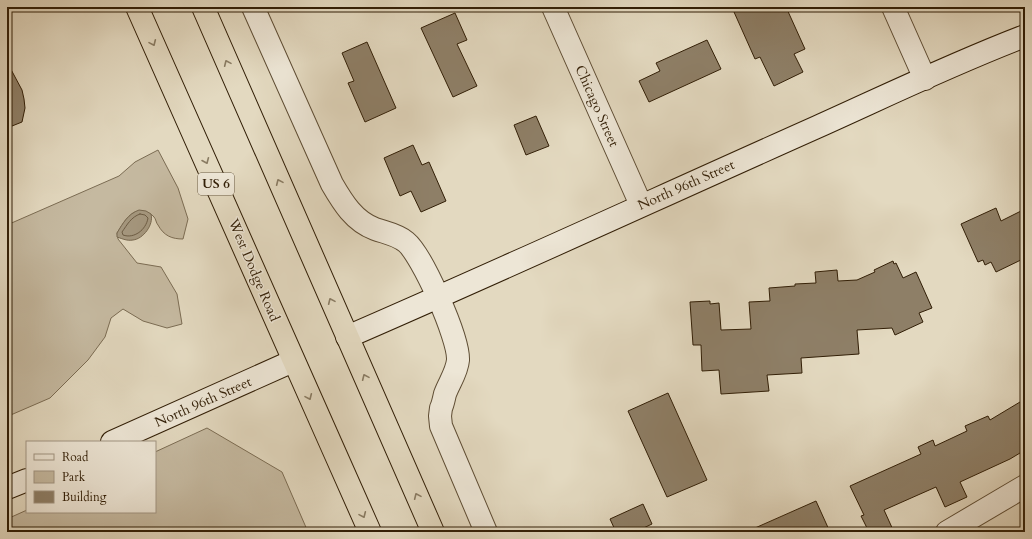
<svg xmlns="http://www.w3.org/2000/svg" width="1032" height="539" viewBox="0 0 1032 539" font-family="Cardo,serif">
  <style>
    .green { fill: #c5b9a0; stroke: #7b6c53 }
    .water { fill: #a69981; stroke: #776850 }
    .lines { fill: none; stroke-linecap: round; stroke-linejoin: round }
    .shore { stroke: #6c5c44; stroke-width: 1 }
    .building { fill: #8e7f67; stroke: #311e06 }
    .street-casing { stroke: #5e4d34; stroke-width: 24 }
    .secondary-casing { stroke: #311e06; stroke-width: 24 }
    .highway-casing { stroke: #311e06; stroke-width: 24 }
    .street { stroke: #ede6d6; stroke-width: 22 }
    .secondary { stroke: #ede6d6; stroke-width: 22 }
    .highway { stroke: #e3d9c0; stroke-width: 22 }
    .oneway { stroke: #8a7c63 }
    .labels { text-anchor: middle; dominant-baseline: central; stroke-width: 3; stroke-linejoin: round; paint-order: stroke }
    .shield { fill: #ede6d6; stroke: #695a44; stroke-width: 1 }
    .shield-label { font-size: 13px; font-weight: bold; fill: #311e06 }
    .street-label { font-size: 14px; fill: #311e06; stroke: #ede6d6 }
  </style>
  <rect width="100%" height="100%" fill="#e3d9c0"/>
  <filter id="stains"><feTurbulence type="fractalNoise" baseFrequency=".005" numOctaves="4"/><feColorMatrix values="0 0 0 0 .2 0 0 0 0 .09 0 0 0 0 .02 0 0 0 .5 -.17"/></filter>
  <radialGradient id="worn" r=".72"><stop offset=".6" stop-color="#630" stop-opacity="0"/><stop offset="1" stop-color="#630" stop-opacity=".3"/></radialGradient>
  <g class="green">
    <path d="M158 150 178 188 188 219 183 239C172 239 164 236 158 225 156 223 156 219 154 217 152 214 147 212 143 211 130 209 123 224 117 233L118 239 137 263 161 267 177 294 182 324 167 328 143 321 123 309 111 318 105 337 88 360 50 398 13 414 7 416V225L119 176 135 162Z"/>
    <path d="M207 428 282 472 308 532H7V519L27 510V512H155V452Z"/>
  </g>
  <path class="water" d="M139 210 146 211 151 214C154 225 143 239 133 240 127 241 123 239 117 237V233C123 223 128 214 139 210Z"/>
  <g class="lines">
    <path class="shore" d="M140 214 145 215 148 218C146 230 134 239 123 235L122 232C127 225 131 217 140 214Z"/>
  </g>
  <g class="building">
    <path d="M745 7H786L805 49 794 54 803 72 774 86 760 57 755 59 734 12Z"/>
    <path d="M455 13 467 40 457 44 477 86 453 97 421 28Z"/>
    <path d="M707 40 721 69 649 102 639 81 660 71 656 63Z"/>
    <path d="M367 42 396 108 365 122 348 83 354 81 342 53Z"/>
    <path d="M7 62 22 90 24 99 25 108 22 122 7 128Z"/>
    <path d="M536 116 549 146 526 155 514 125Z"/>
    <path d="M413 145 422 165 429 162 446 201 421 212 411 191 400 196 384 158Z"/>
    <path d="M996 208 1001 221 1025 209V258L996 272 991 262 985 265 983 260 978 262 961 224Z"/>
    <path d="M893 261 894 264 896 263 903 278 916 272 932 308 919 313 923 322 895 335 892 328 857 330 859 354 801 358 802 373 767 375 769 391 721 394 719 370 702 371 701 345H693L690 302 710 301V304L719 303 721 330 751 329 749 302 770 301 769 288 795 286V284L816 283 815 272 837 270 838 281 857 280 875 272 874 270Z"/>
    <path d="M668 393 707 480 667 497 628 411Z"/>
    <path d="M1025 399V450L1010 459 960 482 967 497 945 507 936 487 884 510 894 532H869L861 516 864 515 850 486 921 454 918 447 933 440 935 446 967 431 965 426 988 416 990 420Z"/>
    <path d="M816 501 830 532H746Z"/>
    <path d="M643 504 652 524 635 532H616L610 519Z"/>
  </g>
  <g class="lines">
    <defs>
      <g id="street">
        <path d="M253 7 332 184C343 203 354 221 375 229 386 233 396 234 406 242 422 255 459 338 458 360 457 372 449 383 445 394 444 398 443 404 441 408L440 416 441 426 486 532"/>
        <path d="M553 7 641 205"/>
        <path d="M893 7 925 79"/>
        <path d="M947 532 1025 486"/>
      </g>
      <g id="secondary">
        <path d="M347 337C504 269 660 197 817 127 886 96 954 63 1025 36"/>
        <path d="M112 442 293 361"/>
        <path d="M7 488 27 480"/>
      </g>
      <g id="highway">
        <path d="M137 7C216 181 292 357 370 532"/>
        <path d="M203 7 433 532"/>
      </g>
    </defs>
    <use href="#street" class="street-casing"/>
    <use href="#secondary" class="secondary-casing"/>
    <use href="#highway" class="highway-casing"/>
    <use href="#street" class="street"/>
    <use href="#secondary" class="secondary"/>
    <use href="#highway" class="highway"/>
  </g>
  <defs><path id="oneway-chevron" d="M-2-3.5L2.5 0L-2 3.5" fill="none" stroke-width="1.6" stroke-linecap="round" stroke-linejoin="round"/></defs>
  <g class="oneway">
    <use href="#oneway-chevron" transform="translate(153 43) rotate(66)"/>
    <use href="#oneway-chevron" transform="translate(227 63) rotate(-114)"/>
    <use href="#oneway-chevron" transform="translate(206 161) rotate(67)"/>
    <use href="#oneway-chevron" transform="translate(279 182) rotate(-114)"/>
    <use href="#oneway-chevron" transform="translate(331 301) rotate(-114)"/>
    <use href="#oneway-chevron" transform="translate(365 377) rotate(-114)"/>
    <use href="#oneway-chevron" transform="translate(309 397) rotate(66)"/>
    <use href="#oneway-chevron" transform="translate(417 496) rotate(-114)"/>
    <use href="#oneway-chevron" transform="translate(363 515) rotate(66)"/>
  </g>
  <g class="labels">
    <rect class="shield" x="198" y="173" width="36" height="22" rx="3"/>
    <g class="shield-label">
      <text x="216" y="184">US 6</text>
    </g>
    <g class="street-label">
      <text transform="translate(597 106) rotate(66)">Chicago Street</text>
      <text transform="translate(686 185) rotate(-24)">North 96th Street</text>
      <text transform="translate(254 270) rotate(67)">West Dodge Road</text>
      <text transform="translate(203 402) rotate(-24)">North 96th Street</text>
    </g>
  </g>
  <rect width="1032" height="539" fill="none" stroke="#e3d9c0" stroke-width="24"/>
  <rect x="8" y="8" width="1016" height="523" fill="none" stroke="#311e06" stroke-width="2"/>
  <rect x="12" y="12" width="1008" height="515" fill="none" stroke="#311e06"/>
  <rect x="26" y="441" width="130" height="72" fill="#ede6d6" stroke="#a29683"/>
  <rect x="34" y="454" width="20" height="6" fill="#ede6d6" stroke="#a29683"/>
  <text x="62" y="461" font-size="12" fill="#311e06">Road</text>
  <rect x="34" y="471" width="20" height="12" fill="#c5b9a0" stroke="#a29683"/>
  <text x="62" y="481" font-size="12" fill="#311e06">Park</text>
  <rect x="34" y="491" width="20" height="12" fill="#8e7f67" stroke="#a29683"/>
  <text x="62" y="501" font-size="12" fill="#311e06">Building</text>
  <rect width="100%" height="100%" filter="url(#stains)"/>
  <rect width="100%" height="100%" fill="url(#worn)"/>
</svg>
